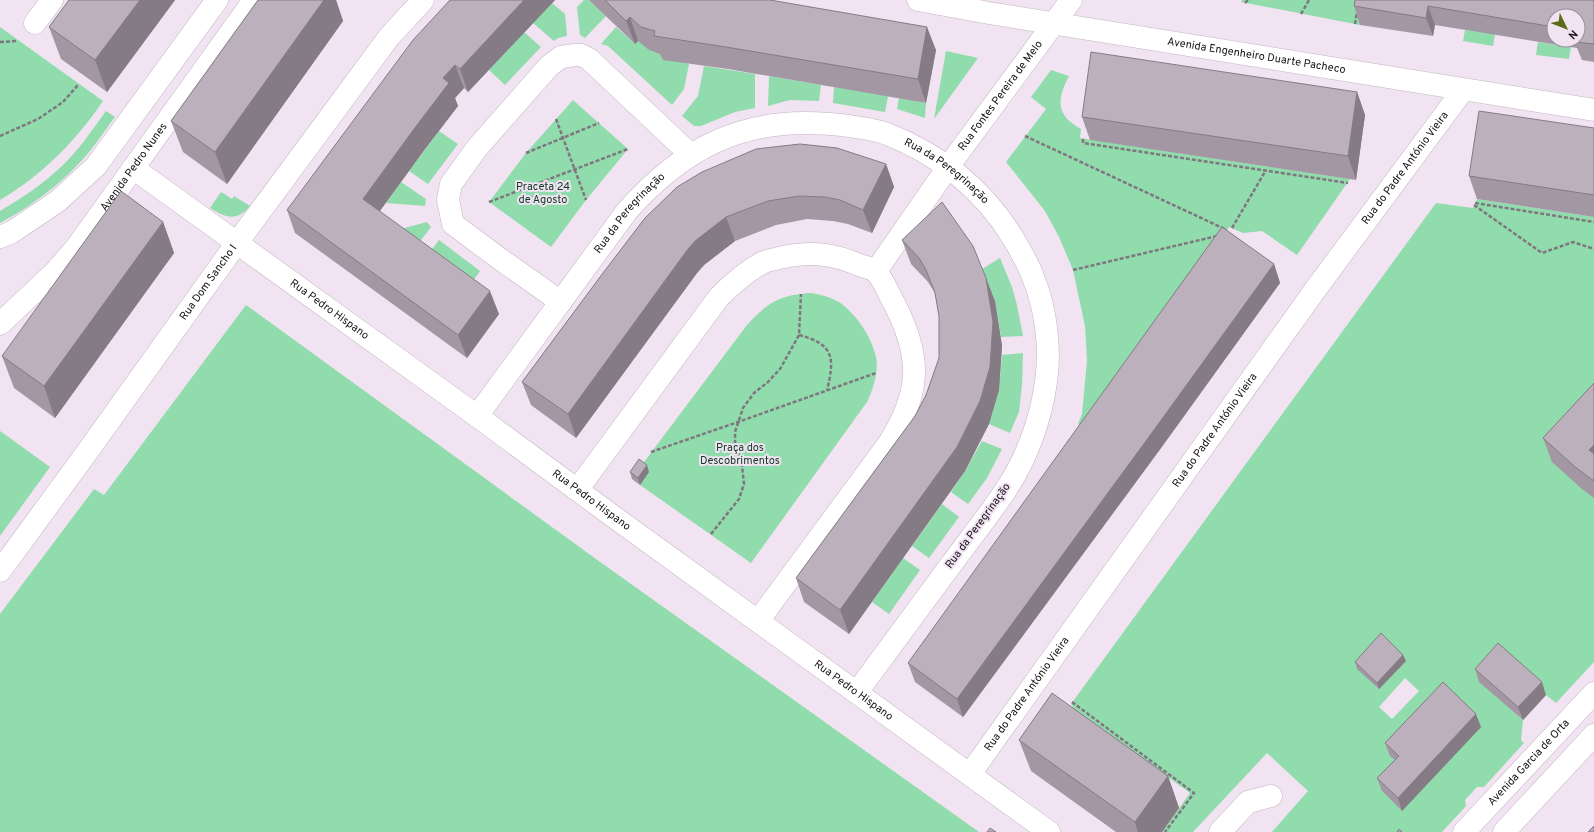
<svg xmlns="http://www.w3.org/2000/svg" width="1594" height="832" viewBox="0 0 1594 832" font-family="Overpass,sans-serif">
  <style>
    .green { fill: #91dcad; fill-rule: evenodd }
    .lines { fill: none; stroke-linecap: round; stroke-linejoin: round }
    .minor-casing { stroke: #c2b5c2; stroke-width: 23 }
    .tertiary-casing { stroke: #c2b5c2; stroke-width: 23 }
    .secondary-casing { stroke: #c2b5c2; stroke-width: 23 }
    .path { stroke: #7f777f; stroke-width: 2.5; stroke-dasharray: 4 2; stroke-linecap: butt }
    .minor { stroke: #fff; stroke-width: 22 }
    .tertiary { stroke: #fff; stroke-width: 22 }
    .secondary { stroke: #fff; stroke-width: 22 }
    .wall { fill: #a297a3; fill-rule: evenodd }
    .shaded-wall { fill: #847b84 }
    .building { fill: #bcb0bd; stroke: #847b84 }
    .labels { text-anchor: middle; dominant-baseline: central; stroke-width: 4; stroke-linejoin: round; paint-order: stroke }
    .street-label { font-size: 11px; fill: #161216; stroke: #f1e3f1 }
    .park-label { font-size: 11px; fill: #0f3922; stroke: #f1e3f1 }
  </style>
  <rect width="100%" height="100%" fill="#f1e3f1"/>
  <g class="green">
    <path d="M584 0H589L606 16 585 38 580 35 577 7Z"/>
    <path d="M1242 0H1364L1360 25 1241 2Z"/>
    <path d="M552 3 565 14 567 36 558 38 554 41 533 23Z"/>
    <path d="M0 27 103 101C75 142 42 175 0 200Z"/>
    <path d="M616 27 635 44 638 41 664 55 689 64 684 89 672 105 608 46 601 44Z"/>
    <path d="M1465 30 1495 34 1493 46 1463 41Z"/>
    <path d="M524 32 541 47 505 85 489 70Z"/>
    <path d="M1538 42 1571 47 1569 59 1536 55Z"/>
    <path d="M946 51 978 58 934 119Z"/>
    <path d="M704 66 755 74V108L735 112 701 126H694L682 116 698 96Z"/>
    <path d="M1051 70 1069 76C1057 99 1055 115 1081 129L1080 138 1350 179 1297 255 1262 231 1243 233 1229 227 1085 424 1080 427 1078 424 1082 414 1087 361 1085 326 1073 270 1059 237 1045 211 1006 162 1046 109 1031 97Z"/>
    <path d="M769 76 821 85 819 101 790 100 768 106Z"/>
    <path d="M834 87 888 96 885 112 833 103Z"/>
    <path d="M899 98 926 103 925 118 897 109Z"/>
    <path d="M573 100 628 149 586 200 551 247 489 202 526 153Z"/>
    <path d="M106 111 115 117C104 131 95 146 83 159 60 185 30 207 0 223V211C22 198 43 184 62 166 79 150 92 130 106 111Z"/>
    <path d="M439 131 458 144 428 184 409 171Z"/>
    <path d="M401 182 426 199 425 206 386 203Z"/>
    <path d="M221 192 232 199 234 196 250 206C236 222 226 218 210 208Z"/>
    <path d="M1477 199 1594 217V662L1556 703 1546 695 1480 682 1523 720 1521 740 1524 743 1484 787H1477L1465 800 1466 806 1442 832H1272L1308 791 1267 753 1193 832H1162L1190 793 1075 710 1071 704 1436 203 1473 208ZM1405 678 1419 691 1392 719 1379 707Z"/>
    <path d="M427 222 431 227 412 252 386 233Z"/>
    <path d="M439 240 480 271 466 291 424 260Z"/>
    <path d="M1000 258 1012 287 1017 305 1023 336 1001 337 995 301 982 269Z"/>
    <path d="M811 293C822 295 835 298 843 305 858 317 872 338 876 357 879 372 873 389 867 402L751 563 640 485 649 472 641 466 747 325C768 302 780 295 811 293Z"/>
    <path d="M246 305 596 559 979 832H0V614L94 489 104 495Z"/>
    <path d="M1023 353 1022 385 1019 412 1010 433 989 424 999 390 1002 355Z"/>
    <path d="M0 431 50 467 0 536Z"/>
    <path d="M982 441 1002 449 987 478 968 504 951 492 965 471Z"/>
    <path d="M942 504 959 517 929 558 912 546Z"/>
    <path d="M903 558 920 570 889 614 872 602Z"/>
  </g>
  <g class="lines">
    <defs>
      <g id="minor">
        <path id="s1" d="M918 0 989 13 1594 110"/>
        <path d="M35 23 52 0"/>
        <path id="s2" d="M133 168 477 416 614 517 1049 832"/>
        <path id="s3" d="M876 271 948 167 1071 0"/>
        <path d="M561 302 500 259 453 224 448 200 451 184 477 148 549 66 561 57 575 55H581L589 59 691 155"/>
        <path id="s4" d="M477 416 627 211C652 183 680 158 715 142 758 122 802 120 849 126 861 128 875 129 887 134 939 154 984 190 1013 238 1020 250 1028 263 1033 277 1046 309 1051 348 1046 382 1041 420 1026 460 1005 491 988 517 968 541 950 566 919 608 888 650 857 692"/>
        <path d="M577 490 719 297C732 284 745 272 762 263 767 260 774 260 779 258 811 251 832 253 862 266 866 267 873 269 876 272 883 278 889 295 894 303 922 357 921 392 889 443L758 621"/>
        <path id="s5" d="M0 571 85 455 236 244 389 37 423 0"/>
        <path id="s6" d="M970 774 1315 290 1463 90"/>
        <path d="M1220 832 1248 802 1271 796"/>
      </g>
      <g id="tertiary">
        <path d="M0 237 12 232 58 201 96 166 217 0"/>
        <path id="s7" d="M0 324 55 272 76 248 254 0"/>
      </g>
      <g id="secondary">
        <path id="s8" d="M1464 832 1594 693"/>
        <path d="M1504 832 1594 735"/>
      </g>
    </defs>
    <use href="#minor" class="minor-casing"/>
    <use href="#tertiary" class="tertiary-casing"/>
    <use href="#secondary" class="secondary-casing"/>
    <g class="path">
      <path d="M1245 3 1248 0"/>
      <path d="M1301 14 1309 0"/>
      <path d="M1355 24 1357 12"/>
      <path d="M0 42 17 41"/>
      <path d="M556 119 586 200"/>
      <path d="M0 136 38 119 63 102 79 84"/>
      <path d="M1025 136 1227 230"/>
      <path d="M1083 139V143L1348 183"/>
      <path d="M526 153 599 123"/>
      <path d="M489 202 628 149"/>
      <path d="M1475 203 1594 222"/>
      <path d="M1474 205 1542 253 1573 242 1594 249"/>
      <path d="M1232 228 1266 170"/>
      <path d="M1073 270 1217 236"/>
      <path d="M799 335C834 344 835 358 827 390"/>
      <path d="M651 452 738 422 876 373"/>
      <path d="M711 534 739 499 744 484 742 466 735 442V432L743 408 754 393 768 382 780 369 799 335 801 294"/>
      <path d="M1072 702 1194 793 1165 832"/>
    </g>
    <use href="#minor" class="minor"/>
    <use href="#tertiary" class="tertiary"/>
    <use href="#secondary" class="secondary"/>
  </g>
  <g class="wall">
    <path d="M69 0H175L107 92 61 59 49 27Z"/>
    <path d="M258 0H336L343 21 227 184 183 152 171 121Z"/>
    <path d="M450 0H555L468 92 464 88 455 98 458 106 425 149 380 211 499 314 467 358 295 233 287 210Z"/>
    <path d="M589 0H770L936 50 926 103 728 69 663 60 660 54 649 50 638 41 635 44Z"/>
    <path d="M1594 0V62L1582 60 1577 48 1435 25 1433 36 1360 25 1354 6ZM1554 16H1578V40H1554Z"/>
    <path d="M1357 92 1365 115 1356 180 1090 140 1082 117Z"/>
    <path d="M1594 128V217L1477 199 1469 176Z"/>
    <path d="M886 164 894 187 872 233 848 224 833 221 807 219 776 225 735 241 704 265 697 273 576 438 531 405 522 382 645 218Z"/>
    <path d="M163 222 174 253 55 418 14 388 2 356Z"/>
    <path d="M902 240 995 301 1002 346 999 390 989 424 965 471 849 634 804 602 796 578 915 416 926 395 939 358V316L935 293 928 282 911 264Z"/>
    <path d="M1274 264 1280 283 1161 448 963 717 915 682 908 663Z"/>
    <path d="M1594 383V498L1582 489 1552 462 1543 438Z"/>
    <path d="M630 472H649L640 485 632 479Z"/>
    <path d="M1403 655 1406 661 1379 689 1357 669 1355 662Z"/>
    <path d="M1475 669 1546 695 1523 720 1479 682Z"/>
    <path d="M1481 727 1402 811 1382 791 1377 778 1395 760 1390 756 1385 743Z"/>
    <path d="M1019 740 1168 776 1179 808 1162 832H1116L1031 771Z"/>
  </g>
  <g class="shaded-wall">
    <path d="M140 0H175L107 92 95 60Z"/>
    <path d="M324 0H336L343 21 227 184 215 152Z"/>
    <path d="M524 0H555L468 92 460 69Z"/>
    <path d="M1428 6 1435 25 1433 36 1426 18Z"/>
    <path d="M630 17 638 41 635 44 626 21Z"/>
    <path d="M927 27 936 50 926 103 918 79Z"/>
    <path d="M455 65 464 88 455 98 458 106 425 149 371 223 363 199 443 78Z"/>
    <path d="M1357 92 1365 115 1356 180 1348 156Z"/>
    <path d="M886 164 894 187 872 233 863 210Z"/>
    <path d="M726 217 735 241 704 265 697 273 576 438 568 414 688 249 695 241Z"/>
    <path d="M163 222 174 253 55 418 44 386Z"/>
    <path d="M1274 264 1280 283 1161 448 963 717 957 699Z"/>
    <path d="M986 278 995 301 1002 346 999 390 989 424 965 471 849 634 840 610Z"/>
    <path d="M490 291 499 314 467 358 458 335Z"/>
    <path d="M1594 445V465L1589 450Z"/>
    <path d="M647 465 649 472 640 485 638 478Z"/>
    <path d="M1403 655 1406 661 1379 689 1377 683Z"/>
    <path d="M1542 682 1546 695 1523 720 1518 707Z"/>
    <path d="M1476 714 1481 727 1402 811 1398 798Z"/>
    <path d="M1168 776 1179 808 1162 832H1138L1135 822Z"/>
  </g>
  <g class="building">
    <path d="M69 0H140L95 60 49 27Z"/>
    <path d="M258 0H324L215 152 171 121Z"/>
    <path d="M450 0H524L460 69 455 65 443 78 449 83 417 125 363 199 490 291 458 335 287 210 413 40Z"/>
    <path d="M605 0H770L927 27 918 79 720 46 654 36 655 31 641 27 630 17 626 21Z"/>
    <path d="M1355 0H1594V44L1575 42V40H1578V16H1554V27L1428 6 1426 18 1354 6Z"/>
    <path d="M1091 52 1357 92 1348 156 1082 117Z"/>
    <path d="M1479 111 1594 128V195L1469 176Z"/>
    <path d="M800 144 837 148 886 164 863 210 840 200 825 197 799 196 768 201 726 217 695 241 688 249 568 414 522 382 603 273 645 218 677 187 702 172 756 149Z"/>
    <path d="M121 191 163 222 44 386 2 356Z"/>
    <path d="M942 202 973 246 986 278 993 322 990 367 980 401 957 447 840 610 796 578 915 416 926 395 939 358V316L935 293 926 270 919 258 902 240Z"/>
    <path d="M1222 227 1274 264 1154 430 957 699 908 663Z"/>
    <path d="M1594 383V445L1589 450 1594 454V481L1574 466 1543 438Z"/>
    <path d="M639 459 647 465 638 478 630 472Z"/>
    <path d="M1381 633 1403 655 1377 683 1355 662Z"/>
    <path d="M1498 643 1542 682 1518 707 1475 669Z"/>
    <path d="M1443 682 1476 714 1398 798 1377 778 1399 756 1385 743Z"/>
    <path d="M1052 693 1168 776 1135 822 1019 740Z"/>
    <path d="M1594 826V832H1588Z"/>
    <path d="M990 828 996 832H987Z"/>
    <path d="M1399 829 1402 832H1397Z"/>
  </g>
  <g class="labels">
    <g class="street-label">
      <text stroke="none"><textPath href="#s1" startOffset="343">Avenida Engenheiro Duarte Pacheco</textPath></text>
      <text stroke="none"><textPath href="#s3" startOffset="215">Rua Fontes Pereira de Melo</textPath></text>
      <text stroke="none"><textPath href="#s7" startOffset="207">Avenida Pedro Nunes</textPath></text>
      <text stroke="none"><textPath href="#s6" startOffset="746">Rua do Padre António Vieira</textPath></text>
      <text stroke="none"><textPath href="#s4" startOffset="613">Rua da Peregrinação</textPath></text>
      <text stroke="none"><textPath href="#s4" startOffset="254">Rua da Peregrinação</textPath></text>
      <text stroke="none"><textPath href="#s5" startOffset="356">Rua Dom Sancho I</textPath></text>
      <text stroke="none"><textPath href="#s2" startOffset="242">Rua Pedro Hispano</textPath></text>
      <text stroke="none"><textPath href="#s6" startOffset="422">Rua do Padre António Vieira</textPath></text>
      <text stroke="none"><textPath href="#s2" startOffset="566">Rua Pedro Hispano</textPath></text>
      <text transform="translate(978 526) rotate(-54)">Rua da Peregrinação</text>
      <text stroke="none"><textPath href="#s2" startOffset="890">Rua Pedro Hispano</textPath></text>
      <text stroke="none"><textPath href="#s6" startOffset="98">Rua do Padre António Vieira</textPath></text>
      <text stroke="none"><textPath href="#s8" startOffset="95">Avenida Garcia de Orta</textPath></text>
    </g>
    <g class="park-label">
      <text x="543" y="187">Praceta 24<tspan x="543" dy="13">de Agosto</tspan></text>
      <text x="740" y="448">Praça dos<tspan x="740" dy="13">Descobrimentos</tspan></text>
    </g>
  </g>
  <g transform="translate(1566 28) rotate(133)"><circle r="19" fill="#f1e3f1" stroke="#998f99"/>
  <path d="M0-3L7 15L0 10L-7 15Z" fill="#5c6b16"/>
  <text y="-6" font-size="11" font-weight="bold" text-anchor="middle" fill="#161216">N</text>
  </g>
</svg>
